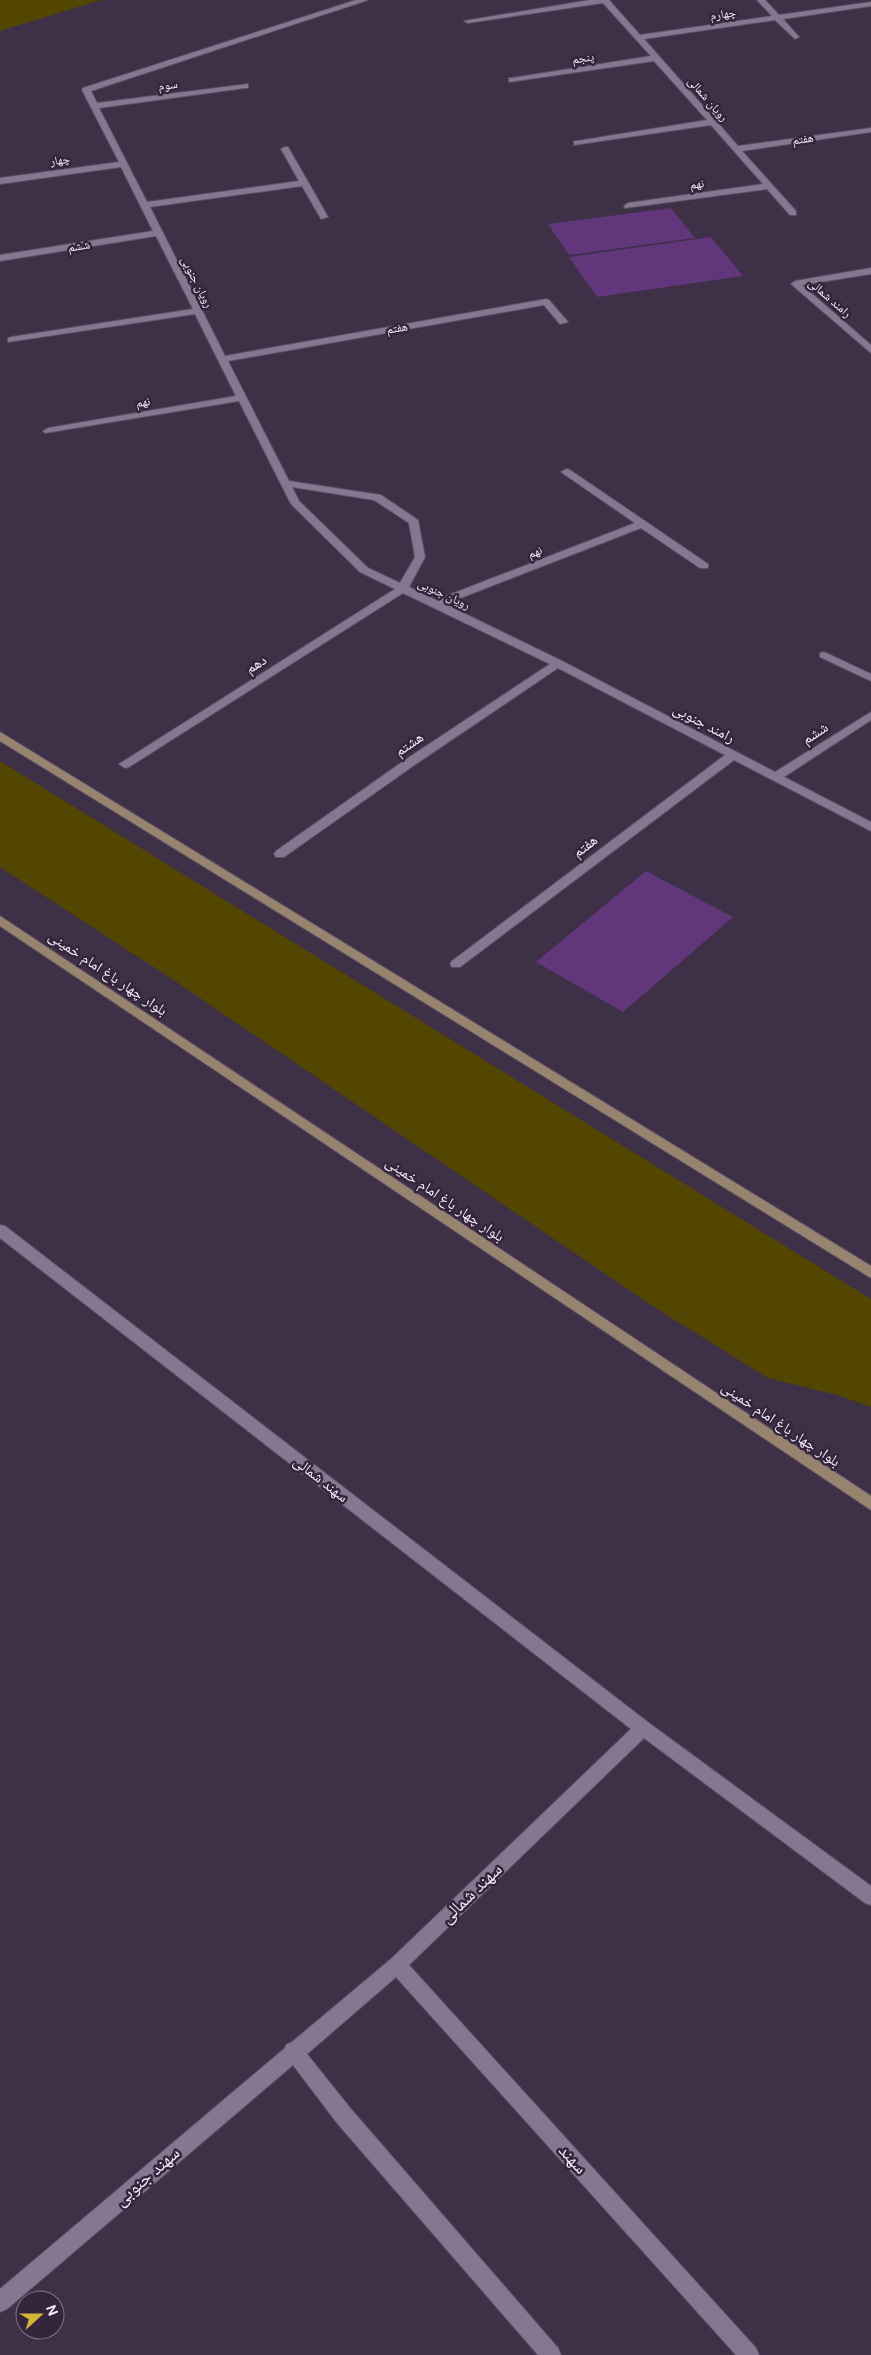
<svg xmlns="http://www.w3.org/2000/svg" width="871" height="2355" viewBox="0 0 871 2355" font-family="'DM Sans','Noto Naskh Arabic',sans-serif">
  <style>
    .green { fill: #534600 }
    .building { fill: #61367a }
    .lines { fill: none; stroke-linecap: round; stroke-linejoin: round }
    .minor-casing { stroke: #5a4f62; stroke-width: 2 }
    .secondary-casing { stroke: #5a4f62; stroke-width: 2 }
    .minor { fill: #867790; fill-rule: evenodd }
    .secondary { fill: #97846f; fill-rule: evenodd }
    .labels { text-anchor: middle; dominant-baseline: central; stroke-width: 5; stroke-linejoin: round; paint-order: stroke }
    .far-street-label { font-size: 12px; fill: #f4ecfa; stroke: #33263c }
    .street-label { font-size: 15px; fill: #f4ecfa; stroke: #33263c }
    .near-street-label { font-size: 18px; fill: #f4ecfa; stroke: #33263c }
  </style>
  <rect width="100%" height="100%" fill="#3e3046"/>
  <g class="green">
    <path d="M0 0H101L0 31Z"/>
    <path d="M0 761 871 1299V1407L837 1395 768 1378 654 1307 172 979 0 867Z"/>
  </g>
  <g class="building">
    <path d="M671 208 695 238 569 255 548 224Z"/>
    <path d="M711 237 743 276 597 297 569 257Z"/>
    <path d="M646 871 733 917 623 1012 536 962Z"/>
  </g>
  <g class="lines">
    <defs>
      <g id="minor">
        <path d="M356 0H368L91 91 97 103 248 84V88H245L99 108 147 202 299 181 281 149 285 147H288L328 217 321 219 302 186 150 207 225 356 546 299 549 300 568 322 560 324 544 305 228 361 289 481 381 495 418 520 425 557 409 587 436 600 635 523 561 472 566 469 570 470 708 564V568H700L641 528 445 604 562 661 775 772 871 712V720L784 777 871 822V831L734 760 460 967H452L450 964 452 961 725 755 558 668 413 766 284 857H276L274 854 276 851 405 760 550 664 403 593 129 767 125 768 119 764 395 589 360 572 291 504 239 401 45 433 43 431 48 428 236 396 195 314 8 342V338L11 337 193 309 156 236 0 261V255L153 231 121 167 0 184V178L119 162 82 90 83 88ZM292 487 374 500 409 523 415 557 400 583 368 568 299 501Z"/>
        <path d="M590 0H609L640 35 772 16 757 0H765L779 15 871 2V6L783 19 799 37 795 39 775 20 644 39 738 146 871 128V132L742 151 796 211V215H790L767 189 625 208 624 206 628 203 763 184 711 125 574 145V141H577L707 120 654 61 509 82V78H512L651 56 603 3 468 23 464 21Z"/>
        <path d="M871 268V274L802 285 871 345V353L791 284 795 281Z"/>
        <path d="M824 652 871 674V681L820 657V653Z"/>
        <path d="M0 1225 5 1226 649 1723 871 1886V1905L865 1903 644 1738 409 1965 756 2348 759 2355H736L396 1977 307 2054 351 2109 558 2348 561 2355H538L337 2123 293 2065 7 2309 0 2312V2289L285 2048 286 2045 292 2042 391 1959 631 1729 0 1238Z"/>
      </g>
      <g id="secondary">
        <path d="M0 732 871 1266V1278L0 741Z"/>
        <path d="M0 916 871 1496V1510L0 926Z"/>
      </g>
    </defs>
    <use href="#minor" class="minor-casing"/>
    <use href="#secondary" class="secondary-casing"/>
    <use href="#minor" class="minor"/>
    <use href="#secondary" class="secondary"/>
  </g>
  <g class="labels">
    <g class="far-street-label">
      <text transform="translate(723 14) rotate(-8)">چهارم</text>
      <text transform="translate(583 58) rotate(-9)">پنجم</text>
      <text transform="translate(168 85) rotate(-7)">سوم</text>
      <text transform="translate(708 99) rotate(49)">رویان شمالی</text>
      <text transform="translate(803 139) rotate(-8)">هفتم</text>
      <text transform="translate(60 160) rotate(-8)">چهار</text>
      <text transform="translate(697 184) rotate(-8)">نهم</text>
      <text transform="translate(79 246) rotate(-9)">ششم</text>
      <text transform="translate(197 282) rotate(63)">رویان جنوبی</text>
      <text transform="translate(830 298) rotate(41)">رامند شمالی</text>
      <text transform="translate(397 328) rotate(-10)">هفتم</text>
      <text transform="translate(143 402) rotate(-10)">نهم</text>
      <text transform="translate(535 552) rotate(-21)">نهم</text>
      <text transform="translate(444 594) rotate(25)">رویان جنوبی</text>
    </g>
    <g class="street-label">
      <text transform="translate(256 664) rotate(-32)">دهم</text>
      <text transform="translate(704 723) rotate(28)">رامند جنوبی</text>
      <text transform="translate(815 733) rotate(-33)">ششم</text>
      <text transform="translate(409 744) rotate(-34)">هشتم</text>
      <text transform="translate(585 846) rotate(-37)">هفتم</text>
      <text transform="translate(108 973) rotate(34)">بلوار چهار باغ امام خمینی</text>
      <text transform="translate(445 1199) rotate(34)">بلوار چهار باغ امام خمینی</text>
      <text transform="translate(781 1424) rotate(34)">بلوار چهار باغ امام خمینی</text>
      <text transform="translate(321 1479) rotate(38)">سهند شمالی</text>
    </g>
    <g class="near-street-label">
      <text transform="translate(471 1893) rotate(-44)">سهند شمالی</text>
      <text transform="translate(573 2159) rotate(48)">سهند</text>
      <text transform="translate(147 2176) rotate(-41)">سهند جنوبی</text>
    </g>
  </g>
  <g transform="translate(40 2315) rotate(69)"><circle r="24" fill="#33263c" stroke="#807588"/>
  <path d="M0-4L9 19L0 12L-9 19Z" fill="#d2b635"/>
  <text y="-8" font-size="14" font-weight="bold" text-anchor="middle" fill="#f4ecfa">N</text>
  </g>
</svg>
